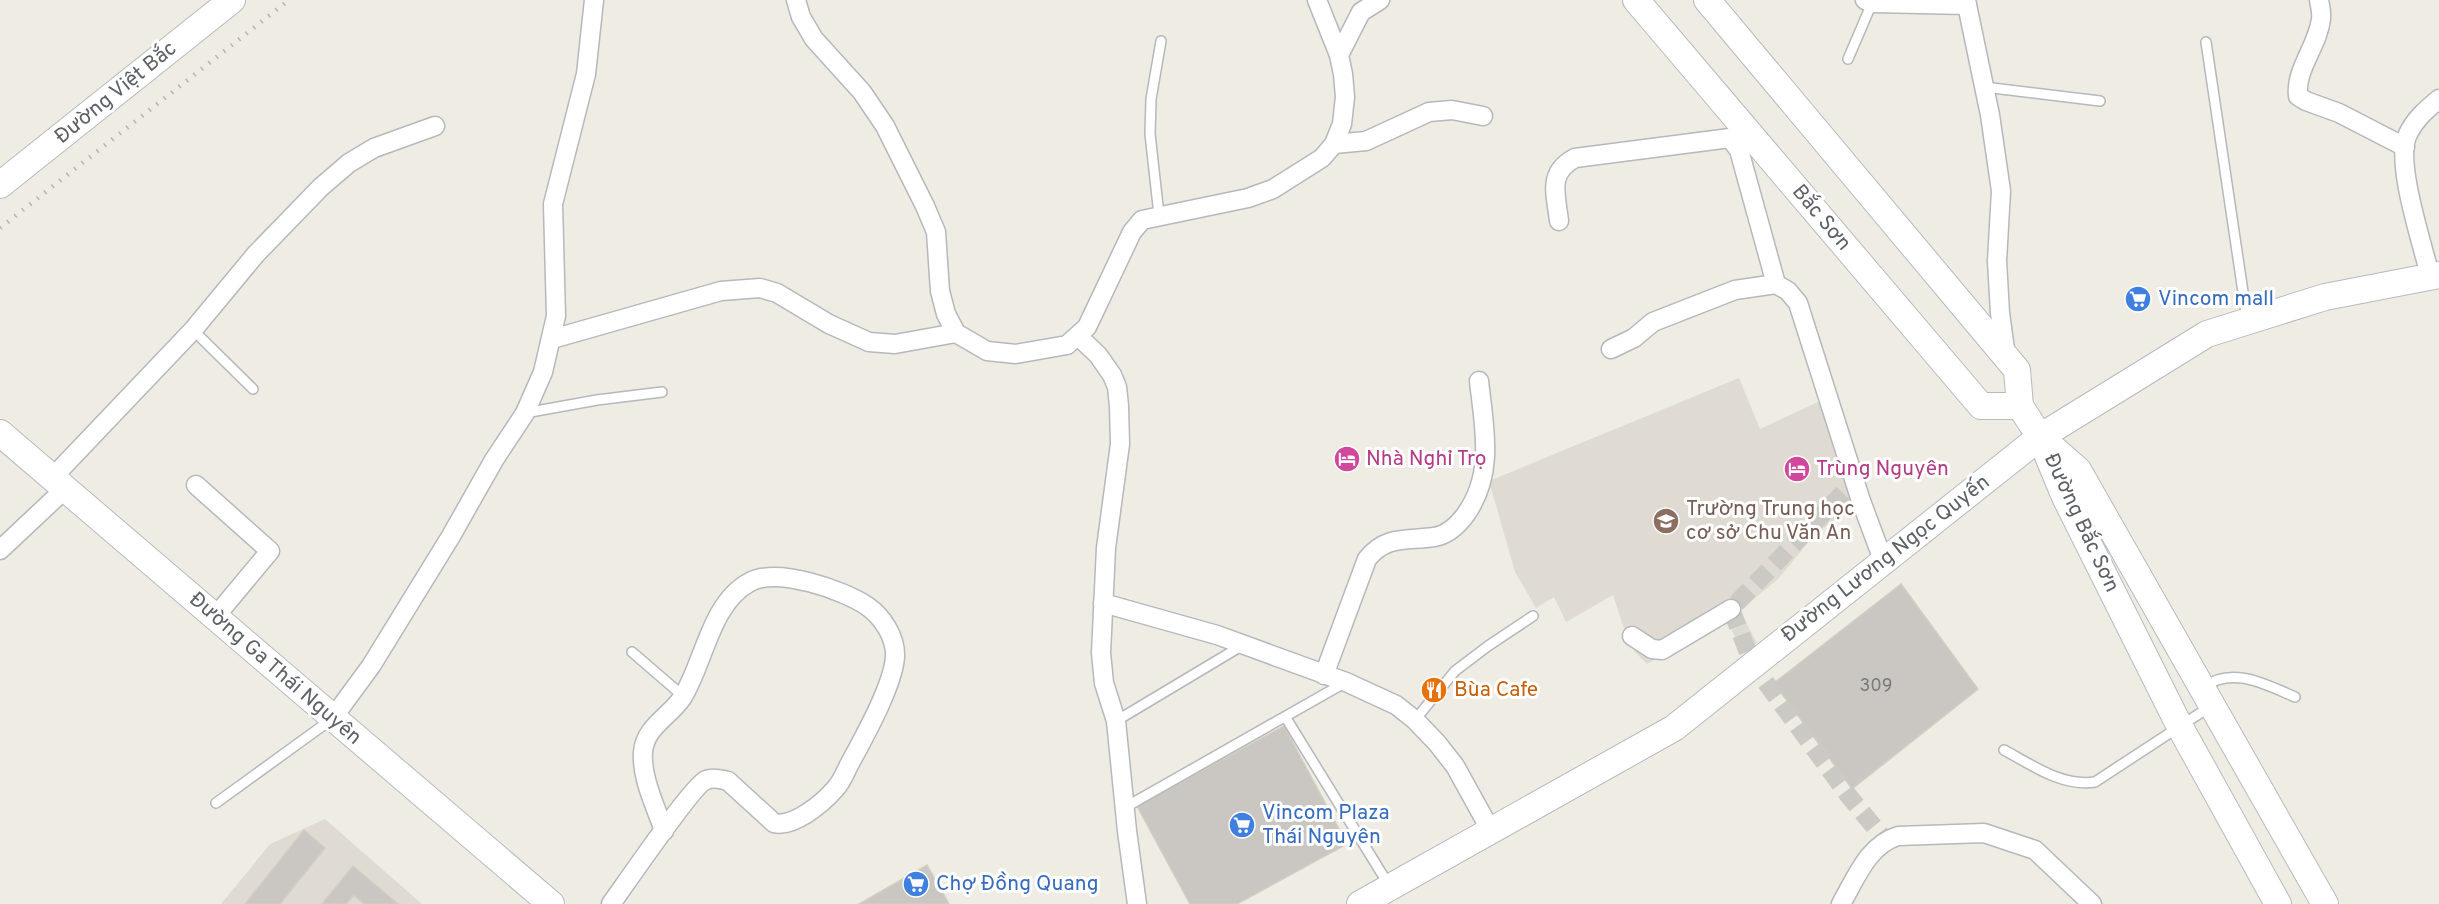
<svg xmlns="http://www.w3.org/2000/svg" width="2439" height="904" viewBox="0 0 2439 904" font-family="Overpass,sans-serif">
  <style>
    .education { fill: #dfdbd2 }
    .building { fill: #cac7c2; stroke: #d4cdc3; stroke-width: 1.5 }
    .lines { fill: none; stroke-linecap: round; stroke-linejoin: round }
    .street-tunnel { stroke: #cac9c4; stroke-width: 18; stroke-dasharray: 18 9; stroke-linecap: butt }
    .lane-casing { stroke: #b5b8bc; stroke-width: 12 }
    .street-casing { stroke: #b5b8bc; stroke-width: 21 }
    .secondary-casing { stroke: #b6babf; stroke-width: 28 }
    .lane { stroke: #fff; stroke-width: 9 }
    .street { stroke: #fff; stroke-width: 18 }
    .secondary { stroke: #fff; stroke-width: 26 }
    .rail { stroke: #b3b4b5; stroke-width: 4.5; stroke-dasharray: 1.5 8; stroke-linecap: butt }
    .labels { text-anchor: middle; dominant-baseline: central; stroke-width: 6; stroke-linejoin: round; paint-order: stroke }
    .number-label { font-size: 18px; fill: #787a7c }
    .street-label { font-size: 21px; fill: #5c6165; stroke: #fff }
    .shop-label { font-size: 21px; fill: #366cbe; stroke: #fff; text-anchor: start }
    .hotel-label { font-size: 21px; fill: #b23c85; stroke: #fff; text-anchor: start }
    .education-label { font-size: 21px; fill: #785e54; stroke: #fff; text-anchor: start }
    .food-label { font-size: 21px; fill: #c56008; stroke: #fff; text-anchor: start }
  </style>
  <rect width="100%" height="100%" fill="#efece4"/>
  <g class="education">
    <path d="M1739 378 1760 429 1820 401 1853 504 1811 539 1779 578 1740 611 1757 643 1744 653 1726 620 1647 664 1635 652 1626 635 1613 595 1566 622 1554 597 1536 608 1515 572 1489 481Z"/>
    <path d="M325 819 422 904H221L270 844Z"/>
  </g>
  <g class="building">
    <path d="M1901 584 1978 689 1852 789 1774 683Z"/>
    <path d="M1284 726 1347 844 1237 904H1190L1137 806Z"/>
    <path d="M304 830 325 848 280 904H245Z"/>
    <path d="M927 865 949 904H859Z"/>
    <path d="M353 866 398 904H364L354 895 346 904H322Z"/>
  </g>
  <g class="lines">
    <path class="street-tunnel" d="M1843 493 1731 609 1753 665 1848 795 1885 840"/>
    <defs>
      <g id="lane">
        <path d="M2206 42 2247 319"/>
        <path d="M1848 59 1872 3"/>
        <path d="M1984 87 2100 101"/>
        <path d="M1159 215 1150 134 1151 99 1161 41"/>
        <path d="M193 330 253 389"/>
        <path d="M525 413 597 400 662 392"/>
        <path d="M632 652 683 696"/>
        <path d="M2203 687C2233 666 2265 684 2295 697"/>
        <path d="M1286 718 1390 887"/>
        <path d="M1415 720 1455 671 1488 646 1533 616"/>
        <path d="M1116 721 1243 645"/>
        <path d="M2004 750C2032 765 2062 787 2095 782L2211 706"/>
        <path d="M216 803 332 719"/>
        <path d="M1124 808 1346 682"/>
      </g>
      <g id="street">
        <path d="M796 0 801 17 814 39 862 92 885 126 925 206 936 232 940 291 946 314 956 333 987 351 1016 354 1067 345 1087 327 1132 232 1142 220 1248 198 1273 189 1322 158 1334 144 1342 124 1345 97 1343 74 1339 55 1317 0"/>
        <path d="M1865 0 1872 3 1967 5"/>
        <path d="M1966 0 1990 115 2001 191 1997 261 2000 313 2006 357"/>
        <path d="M2319 0C2320 6 2322 13 2321 19 2318 46 2295 69 2298 96L2306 101 2339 113 2405 147"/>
        <path d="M1339 55 1361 12 1380 0"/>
        <path d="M1334 144 1366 141 1429 112 1452 110 1483 116"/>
        <path d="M1559 221C1556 193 1547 173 1575 158L1730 138 1739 150 1776 284"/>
        <path d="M2430 276C2423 245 2394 161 2408 134 2415 119 2427 109 2439 99"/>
        <path d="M1079 337 1098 355 1112 375 1117 387 1119 406 1120 444 1106 548 1101 653 1104 683 1116 721 1127 831 1137 904"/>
        <path d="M552 339 721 291 760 288 777 293 829 324 869 342 895 344 956 333"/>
        <path d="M1611 349 1634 338 1653 322 1735 290 1776 284 1788 291 1798 303 1861 501 1883 560"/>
        <path d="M53 477 193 330 256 254 321 187 349 163 374 148 435 126"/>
        <path d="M196 485 270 551 215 617"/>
        <path d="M0 550 66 488"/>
        <path d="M1103 603 1217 635 1346 682 1396 705 1415 720 1437 743 1455 766 1491 831"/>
        <path d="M1632 636 1652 649 1662 650 1731 609"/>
        <path d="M1324 675 1367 559C1386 535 1406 541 1434 537 1448 535 1458 525 1466 514 1495 473 1484 427 1479 381"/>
        <path d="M332 719 371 666 451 536 494 460 525 413 543 372 556 316 553 204 586 74 594 0"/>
        <path d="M611 904C624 886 693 785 706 780 713 777 721 779 728 781L774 823C793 828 823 803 835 789 841 783 845 773 849 765 863 739 893 686 895 657 896 638 883 617 867 606 843 590 778 567 750 582 710 603 704 664 682 698 669 717 645 727 643 752 641 778 656 807 664 831"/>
        <path d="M1841 904C1856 878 1868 845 1898 836L1984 833 2035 850 2092 904"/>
      </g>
      <g id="secondary">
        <path d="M1636 0 1981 406H2020"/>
        <path d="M1707 0 2017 370 2020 406 2040 437 2065 497 2180 727 2278 904"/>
        <path d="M0 185 232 0"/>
        <path d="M0 433 551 904"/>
        <path d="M2045 441 2078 470 2325 904"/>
        <path d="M1360 904 1674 728 2040 437 2207 334 2325 297 2439 275"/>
      </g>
    </defs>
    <use href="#lane" class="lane-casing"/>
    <use href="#street" class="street-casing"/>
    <use href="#secondary" class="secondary-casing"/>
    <use href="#lane" class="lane"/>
    <use href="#street" class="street"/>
    <use href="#secondary" class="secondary"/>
    <path class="rail" d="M0 228 289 0"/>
  </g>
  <defs>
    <symbol id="supermarket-disc" viewBox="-11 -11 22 22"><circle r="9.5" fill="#3f7fe0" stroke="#fff"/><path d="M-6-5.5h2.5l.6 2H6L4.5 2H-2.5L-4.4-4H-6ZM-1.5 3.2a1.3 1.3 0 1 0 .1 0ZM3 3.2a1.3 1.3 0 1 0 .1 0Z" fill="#fff"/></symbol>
    <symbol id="hotel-disc" viewBox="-11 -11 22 22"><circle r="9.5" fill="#d1479c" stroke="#fff"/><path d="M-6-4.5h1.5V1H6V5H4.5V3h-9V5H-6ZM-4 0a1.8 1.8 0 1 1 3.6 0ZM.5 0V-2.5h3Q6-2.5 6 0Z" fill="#fff"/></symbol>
    <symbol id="school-disc" viewBox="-11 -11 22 22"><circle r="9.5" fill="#8d6e63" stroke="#fff"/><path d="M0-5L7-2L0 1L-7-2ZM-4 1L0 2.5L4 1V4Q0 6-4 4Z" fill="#fff"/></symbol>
    <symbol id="restaurant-disc" viewBox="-11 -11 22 22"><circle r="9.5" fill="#e8710a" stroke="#fff"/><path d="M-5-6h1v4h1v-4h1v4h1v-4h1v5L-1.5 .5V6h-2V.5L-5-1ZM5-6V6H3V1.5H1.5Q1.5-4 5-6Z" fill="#fff"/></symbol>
  </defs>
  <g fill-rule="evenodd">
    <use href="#supermarket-disc" x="2123" y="284" width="30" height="30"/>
    <use href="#hotel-disc" x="1332" y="444" width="30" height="30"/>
    <use href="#hotel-disc" x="1782" y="454" width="30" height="30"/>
    <use href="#school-disc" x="1651" y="506" width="30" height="30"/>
    <use href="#restaurant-disc" x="1419" y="675" width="30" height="30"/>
    <use href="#supermarket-disc" x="1227" y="810" width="30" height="30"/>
    <use href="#supermarket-disc" x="901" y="869" width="30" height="30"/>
  </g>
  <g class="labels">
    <g class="number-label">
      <text x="1876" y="686">309</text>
    </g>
    <g class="street-label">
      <text transform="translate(116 93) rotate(-39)">Đường Việt Bắc</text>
      <text transform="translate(1821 218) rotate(50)">Bắc Sơn</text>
      <text transform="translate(2081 523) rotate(65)">Đường Bắc Sơn</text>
      <text transform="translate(1886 559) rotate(-38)">Đường Lương Ngọc Quyến</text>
      <text transform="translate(275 669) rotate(41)">Đường Ga Thái Nguyên</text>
    </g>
    <g class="shop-label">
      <text x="2158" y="299">Vincom mall</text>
      <text x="1262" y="813">Vincom Plaza<tspan x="1262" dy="24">Thái Nguyên</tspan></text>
      <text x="936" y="884">Chợ Đồng Quang</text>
    </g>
    <g class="hotel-label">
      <text x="1366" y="459">Nhà Nghỉ Trọ</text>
      <text x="1816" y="469">Trùng Nguyên</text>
    </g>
    <g class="education-label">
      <text x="1686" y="509">Trường Trung học<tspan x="1686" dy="24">cơ sở Chu Văn An</tspan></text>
    </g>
    <g class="food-label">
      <text x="1454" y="690">Bùa Cafe</text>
    </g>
  </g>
</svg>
